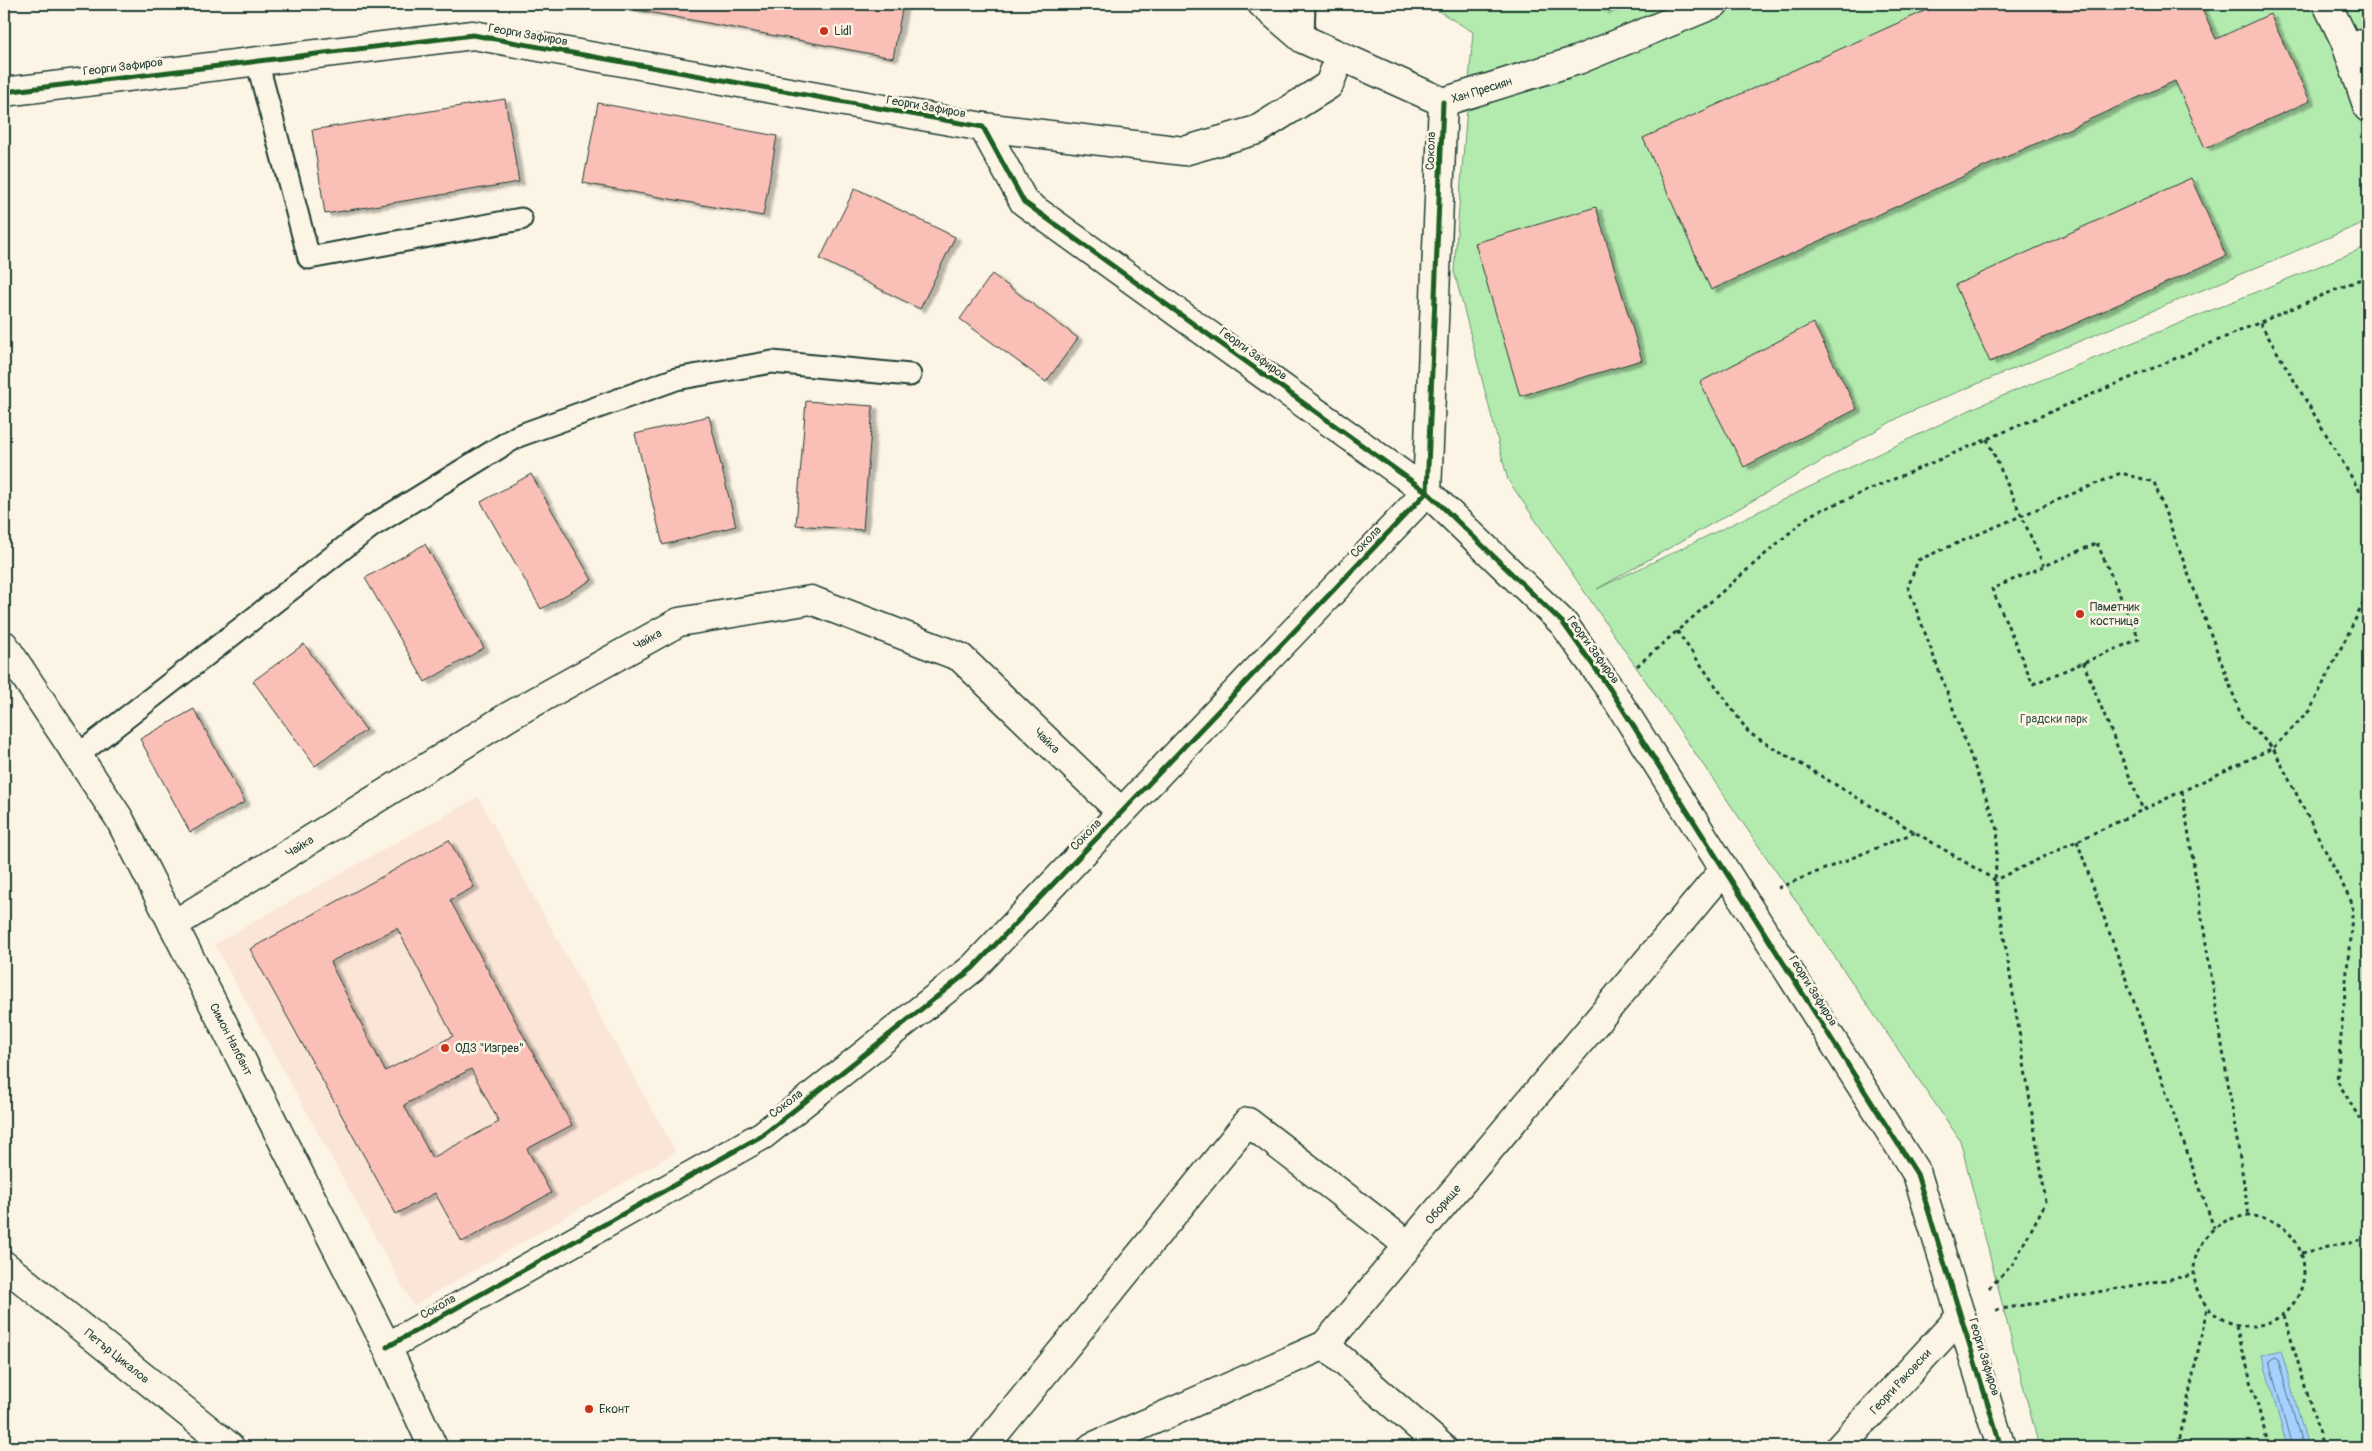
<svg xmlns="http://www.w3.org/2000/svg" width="2372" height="1451" viewBox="0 0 2372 1451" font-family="Pangolin,sans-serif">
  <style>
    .built { fill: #fbe5d7 }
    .green { fill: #b3ebaf; stroke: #699472 }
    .water { fill: #a4d1ff; stroke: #6f96ae }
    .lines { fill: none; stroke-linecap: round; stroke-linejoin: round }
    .shore { stroke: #547885; stroke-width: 1 }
    .building { fill: #fabfb6; stroke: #1f3d34; fill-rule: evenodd; filter: url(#shadow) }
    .service-casing { stroke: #1f3d34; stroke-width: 25 }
    .minor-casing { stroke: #1f3d34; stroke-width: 31 }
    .tertiary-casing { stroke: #1f3d34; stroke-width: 31 }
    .path { stroke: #1f3d34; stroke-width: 3; stroke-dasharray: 4 4; stroke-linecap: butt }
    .service { stroke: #fcf5e5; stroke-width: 21 }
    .minor { stroke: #fcf5e5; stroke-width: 28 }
    .tertiary { stroke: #fcf5e5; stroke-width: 28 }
    .cycleway-casing { stroke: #fcf5e5; stroke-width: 8 }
    .cycleway { stroke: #1b5e20; stroke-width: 5 }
    .poi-dot { fill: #c8321e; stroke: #fcf5e5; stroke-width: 2 }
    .labels { text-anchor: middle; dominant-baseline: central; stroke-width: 5; stroke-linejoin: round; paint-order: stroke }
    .poi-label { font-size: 12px; fill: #1f3d34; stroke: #fcf5e5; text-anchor: start }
    .street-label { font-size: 12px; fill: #1f3d34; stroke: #fcf5e5 }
    .park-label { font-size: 12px; fill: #355746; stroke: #fcf5e5 }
  </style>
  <defs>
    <filter id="shadow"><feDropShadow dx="5.5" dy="3" stdDeviation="1" flood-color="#0004"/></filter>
  </defs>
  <rect width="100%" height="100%" fill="#fcf5e5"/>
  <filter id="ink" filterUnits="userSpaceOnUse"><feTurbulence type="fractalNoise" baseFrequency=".02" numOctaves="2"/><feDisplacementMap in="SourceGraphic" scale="10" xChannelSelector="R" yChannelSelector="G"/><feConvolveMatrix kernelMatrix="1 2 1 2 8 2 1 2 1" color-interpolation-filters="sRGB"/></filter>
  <g filter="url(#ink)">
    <path class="built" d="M478 797 676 1152 413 1306 214 944Z"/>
    <path class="green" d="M1427 4H2368V221L1905 414 1597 589 1978 406 2368 246V1447H2039L1960 1140 1508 480 1454 271 1473 32Z"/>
    <path class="water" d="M2281 1350 2308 1447H2287L2262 1355Z"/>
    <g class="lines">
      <path class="shore" d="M2292 1447 2269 1361 2275 1357 2278 1359 2303 1447"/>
    </g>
    <g class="building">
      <path d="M606 4H903L893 58Z"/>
      <path d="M1601 4H1622L1603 11Z"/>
      <path d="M1940 4H2200L2216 39 2270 14 2310 101 2205 148 2175 81 1711 290 1643 138Z"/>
      <path d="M505 99 519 182 325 214 312 130Z"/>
      <path d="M598 103 777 136 763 216 583 183Z"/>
      <path d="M2191 178 2226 256 1990 362 1955 285Z"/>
      <path d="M855 188 955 237 920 309 820 259Z"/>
      <path d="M1596 207 1642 360 1520 396 1475 243Z"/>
      <path d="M992 274 1078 338 1046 382 960 319Z"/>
      <path d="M1813 323 1857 409 1744 467 1700 382Z"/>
      <path d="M806 401 873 406 863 530 796 525Z"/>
      <path d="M709 416 736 526 663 545 635 434Z"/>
      <path d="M531 474 592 580 541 609 481 502Z"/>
      <path d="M425 544 484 648 425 682 365 578Z"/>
      <path d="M304 644 366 730 315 766 253 681Z"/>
      <path d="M194 709 245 802 190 832 140 739Z"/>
      <path d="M449 840 474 887 450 900 572 1125 527 1149 551 1193 462 1242 435 1193 396 1214 250 949ZM397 928 453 1036 385 1071 330 962ZM471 1069 499 1122 432 1158 404 1105Z"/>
    </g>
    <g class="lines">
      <defs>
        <g id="service">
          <path d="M1303 39 1304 4"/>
          <path d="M2345 41 2368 40"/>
          <path d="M257 61 309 258 521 219"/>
          <path d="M77 756 372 526 518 436 676 379 772 362 910 375"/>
        </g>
        <g id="minor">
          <path d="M4 92 473 35 983 127 1024 202 1427 492 1563 623 1610 689 1917 1174 2001 1447"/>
          <path d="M983 127 1184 151 1257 130 1329 85 1340 56"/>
          <path id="s1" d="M4 645 119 818 387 1347 433 1447"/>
          <path id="s2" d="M173 925 511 715 679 622 811 600 960 657 1121 812"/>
          <path id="s3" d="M4 1265 230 1447"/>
          <path d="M1325 1345 1442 1447"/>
          <path d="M387 1347 763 1135 973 968 1427 492 1443 102"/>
          <path d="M984 1447 1248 1122 1408 1245"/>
          <path id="s4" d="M1092 1447 1325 1345 1724 870"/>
          <path id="s5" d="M1840 1447 1961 1316"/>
        </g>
        <g id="tertiary">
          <path id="s6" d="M1262 4 1303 39 1443 102 1578 60 1714 4"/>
          <path d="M2327 4 2345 41 2368 108"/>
        </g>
      </defs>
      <use href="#service" class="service-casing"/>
      <use href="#minor" class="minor-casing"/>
      <use href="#tertiary" class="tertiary-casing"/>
      <g class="path">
        <path d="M2260 323 2368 505"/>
        <path d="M1987 439 2044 566"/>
        <path d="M2097 543 2139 639 2033 684 1992 589Z"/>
        <path d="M1677 631 1749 733 1995 880 2273 748 2310 710 2368 594"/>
        <path d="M2083 662 2143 810"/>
        <path d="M1637 666 1810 515 2368 276"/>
        <path d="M2182 791 2249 1216"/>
        <path d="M2077 841 2214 1228"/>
        <path d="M1778 888 1916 832"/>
        <circle cx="2249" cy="1271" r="55"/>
        <path d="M2302 1253 2368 1238"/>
        <path d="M1989 1288 2013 1264 2046 1202 1995 880 1998 830 1908 587 1918 560 2121 473 2154 482 2242 718 2273 748 2353 905 2337 1080 2368 1133"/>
        <path d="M1996 1310 2193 1275"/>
        <path d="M2284 1315 2323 1447"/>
        <path d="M2236 1326 2269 1447"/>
        <path d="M2178 1447 2207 1308"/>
      </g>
      <use href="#service" class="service"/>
      <use href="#minor" class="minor"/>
      <use href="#tertiary" class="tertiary"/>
      <defs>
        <g id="cycleway">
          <path d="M4 92 473 35 983 127 1024 202 1427 492 1563 623 1610 689 1917 1174 2001 1447"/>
          <path d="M387 1347 763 1135 973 968 1427 492 1443 102"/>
        </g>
      </defs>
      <use href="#cycleway" class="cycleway-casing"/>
      <use href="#cycleway" class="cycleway"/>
    </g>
  </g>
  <g class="poi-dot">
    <circle cx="824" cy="31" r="5"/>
    <circle cx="2080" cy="614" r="5"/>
    <circle cx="445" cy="1048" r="5"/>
    <circle cx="589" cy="1409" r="5"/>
  </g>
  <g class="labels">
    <g class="poi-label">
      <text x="834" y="31">Lidl</text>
      <text x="2090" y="607">Паметник<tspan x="2090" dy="14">костница</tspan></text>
      <text x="455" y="1048">ОДЗ "Изгрев"</text>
      <text x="599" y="1409">Еконт</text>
    </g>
    <g class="street-label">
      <text transform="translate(528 35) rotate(10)">Георги Зафиров</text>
      <text transform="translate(123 67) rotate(-7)">Георги Зафиров</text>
      <text stroke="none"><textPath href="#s6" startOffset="248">Хан Пресиян</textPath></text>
      <text transform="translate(926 107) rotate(10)">Георги Зафиров</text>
      <text transform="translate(1431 151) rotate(-88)">Сокола</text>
      <text transform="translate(1253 354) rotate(36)">Георги Зафиров</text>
      <text transform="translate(1366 542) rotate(-46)">Сокола</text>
      <text stroke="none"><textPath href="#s2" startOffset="554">Чайка</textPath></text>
      <text transform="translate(1593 650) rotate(54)">Георги Зафиров</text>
      <text stroke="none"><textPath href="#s2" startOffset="1004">Чайка</textPath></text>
      <text transform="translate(1086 835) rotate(-46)">Сокола</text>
      <text stroke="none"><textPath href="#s2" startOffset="149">Чайка</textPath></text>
      <text transform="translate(1813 991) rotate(58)">Георги Зафиров</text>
      <text stroke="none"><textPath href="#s1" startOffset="456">Симон Налбант</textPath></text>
      <text transform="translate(786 1104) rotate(-38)">Сокола</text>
      <text stroke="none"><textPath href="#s4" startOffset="438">Оборище</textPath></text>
      <text transform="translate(438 1307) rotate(-29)">Сокола</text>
      <text stroke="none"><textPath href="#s3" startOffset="145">Петър Цикалов</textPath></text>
      <text transform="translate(1984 1357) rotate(73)">Георги Зафиров</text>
      <text stroke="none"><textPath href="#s5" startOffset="89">Георги Раковски</textPath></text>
    </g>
    <g class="park-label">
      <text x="2054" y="719">Градски парк</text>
    </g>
  </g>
  <rect width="2372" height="1451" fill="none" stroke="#fcf5e5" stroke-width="20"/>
  <rect x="10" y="10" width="2352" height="1431" fill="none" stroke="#1f3d34" stroke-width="2" filter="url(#ink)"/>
</svg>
